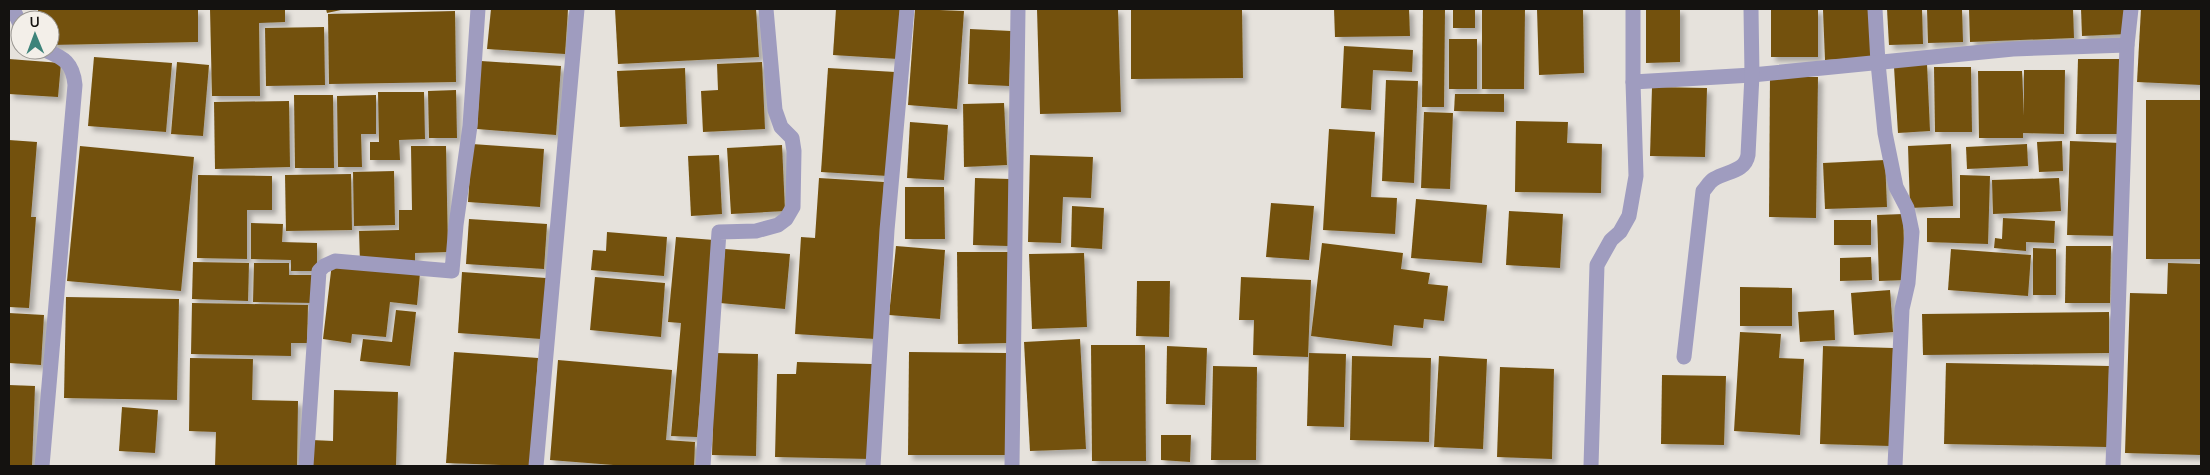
<svg xmlns="http://www.w3.org/2000/svg" width="2210" height="475" viewBox="0 0 2210 475" font-family="Manrope,sans-serif">
  <style>
    .building { fill: #73510d; filter: url(#shadow) }
    .lines { fill: none; stroke-linecap: round; stroke-linejoin: round }
    .street { stroke: #9f9cbf; stroke-width: 15 }
  </style>
  <defs>
    <filter id="shadow"><feDropShadow dx="4.5" dy="4.5" stdDeviation="2.5" flood-color="#0004"/></filter>
  </defs>
  <rect width="100%" height="100%" fill="#e6e2dc"/>
  <g class="building">
    <path d="M38 9H198V42L50 45V20H38Z"/>
    <path d="M210 9H285V22L259 23 260 96H212Z"/>
    <path d="M326 9H341V10L327 13Z"/>
    <path d="M491 9H568L565 54 487 49Z"/>
    <path d="M615 9H756L759 57 618 64Z"/>
    <path d="M836 9H900L898 59 833 55Z"/>
    <path d="M915 9 964 11 957 109 908 105Z"/>
    <path d="M1037 9H1118L1121 112 1040 114Z"/>
    <path d="M1131 9H1242L1243 78 1131 79Z"/>
    <path d="M1334 9H1409L1410 36 1335 37Z"/>
    <path d="M1423 9H1445L1444 107H1422Z"/>
    <rect x="1453" y="9" width="22" height="19"/>
    <path d="M1482 9H1525L1524 89H1482Z"/>
    <path d="M1537 9H1583L1584 73 1539 75Z"/>
    <path d="M1646 9H1680V62L1646 63Z"/>
    <rect x="1771" y="9" width="47" height="48"/>
    <path d="M1871 9 1873 57 1825 60 1823 10Z"/>
    <path d="M1887 9H1922L1923 44 1889 45Z"/>
    <path d="M1927 9H1962L1963 42 1928 43Z"/>
    <path d="M1969 9H2073L2074 38 1970 42Z"/>
    <path d="M2081 9H2125L2127 34 2082 36Z"/>
    <path d="M2141 9H2201V85L2137 82Z"/>
    <path d="M455 11 456 82 329 84 328 14Z"/>
    <path d="M324 27 325 85 266 86 265 28Z"/>
    <path d="M970 29 1011 31 1009 86 968 84Z"/>
    <rect x="1449" y="39" width="28" height="50"/>
    <path d="M1344 46 1413 50 1412 72 1373 70 1371 110 1341 108Z"/>
    <path d="M94 57 172 63 166 132 88 126Z"/>
    <path d="M9 59 61 63 58 97 9 94Z"/>
    <path d="M2078 59H2121L2120 134H2076Z"/>
    <path d="M481 61 561 66 556 135 477 129Z"/>
    <path d="M177 62 209 65 203 136 171 134Z"/>
    <path d="M762 62 765 129 703 132 701 91 718 90 717 64Z"/>
    <path d="M1927 64 1930 131 1898 133 1894 67Z"/>
    <path d="M1934 67H1971L1972 132H1935Z"/>
    <path d="M685 68 687 124 620 127 617 71Z"/>
    <path d="M828 68 895 72 888 176 821 172Z"/>
    <path d="M2024 70H2065L2064 134 2023 133V138H1979L1978 71H2022L2024 116Z"/>
    <path d="M1770 77H1818L1816 218 1769 217Z"/>
    <path d="M1386 80 1418 81 1414 183 1382 181Z"/>
    <path d="M1652 87 1707 88 1705 157 1650 156Z"/>
    <path d="M456 90 457 138H429L428 91Z"/>
    <path d="M378 92H424L425 139 399 140 400 160H370V142H379Z"/>
    <path d="M1455 94H1504V112L1454 111Z"/>
    <path d="M294 95H333L334 168H295Z"/>
    <path d="M376 95V134H361L362 167H338L337 96Z"/>
    <rect x="2146" y="100" width="55" height="159"/>
    <path d="M289 101 290 167 215 169 214 102Z"/>
    <path d="M1004 103 1007 165 964 167 963 104Z"/>
    <path d="M1424 112 1453 113 1450 189 1421 188Z"/>
    <path d="M1516 121 1568 122 1567 143 1602 144 1601 193 1515 192Z"/>
    <path d="M910 122 948 125 944 180 907 178Z"/>
    <path d="M1329 129 1375 132 1371 197 1397 198 1395 234 1323 230Z"/>
    <path d="M9 140 37 142 31 217H36L29 308 9 307Z"/>
    <path d="M2062 141 2063 171 2039 172 2037 142Z"/>
    <path d="M2070 141 2121 143 2118 236 2067 235Z"/>
    <path d="M472 144 544 149 540 207 468 202Z"/>
    <path d="M1951 144 1953 206 1910 208 1908 146Z"/>
    <path d="M2027 144 2028 166 1967 169 1966 147Z"/>
    <path d="M782 145 785 211 731 214 727 148Z"/>
    <path d="M80 146 194 157 181 291 67 281Z"/>
    <path d="M411 146H446L448 252 415 253V261L360 262 359 231 399 230V210H412Z"/>
    <path d="M719 155 722 214 691 216 688 156Z"/>
    <path d="M1030 155 1093 157 1091 198 1063 197 1061 243 1028 242Z"/>
    <path d="M1885 160 1887 207 1825 209 1823 163Z"/>
    <path d="M394 171 395 225 354 226 353 172Z"/>
    <path d="M351 174 352 230 286 231 285 175Z"/>
    <path d="M198 175 272 176V210H247V259L197 258Z"/>
    <path d="M1960 175 1990 176 1988 244 1927 242V218H1960Z"/>
    <path d="M819 178 884 182 875 339 795 334 801 237 815 238Z"/>
    <path d="M975 178 1010 179 1008 246 973 245Z"/>
    <path d="M2059 178 2061 211 1993 214 1992 180Z"/>
    <path d="M905 187H944L945 239H905Z"/>
    <path d="M1416 199 1487 205 1482 263 1411 258Z"/>
    <path d="M1271 203 1314 206 1309 260 1266 257Z"/>
    <path d="M1072 206 1104 208 1102 249 1071 247Z"/>
    <path d="M1509 211 1563 214 1560 268 1506 265Z"/>
    <path d="M1903 214 1905 280 1879 281 1877 215Z"/>
    <path d="M2003 218 2055 221 2054 243 2026 242V251L1994 248 1995 238 2002 239Z"/>
    <path d="M469 219 547 224 544 269 466 264Z"/>
    <rect x="1834" y="220" width="37" height="25"/>
    <path d="M251 223 283 224 282 242 317 243V271H291V260L251 259Z"/>
    <path d="M607 232 667 237 664 276 591 270 593 250 606 251Z"/>
    <path d="M676 237 714 240 697 437 671 436 681 323 668 322Z"/>
    <path d="M1322 243 1403 253 1401 269 1430 273 1428 284 1448 286 1444 321 1424 319 1423 328 1394 325 1392 346 1311 336Z"/>
    <path d="M896 246 945 250 940 319 889 315Z"/>
    <path d="M2066 246H2111L2110 303H2065Z"/>
    <path d="M2033 248 2056 249V295H2033Z"/>
    <path d="M725 249 790 254 785 309 720 303Z"/>
    <path d="M1951 249 2031 255 2028 296 1948 290Z"/>
    <path d="M957 252H1009L1010 343 958 344Z"/>
    <path d="M1084 253 1087 327 1032 329 1029 254Z"/>
    <path d="M1871 257 1872 280 1840 281V258Z"/>
    <path d="M193 262 249 263 248 301 192 299Z"/>
    <path d="M254 263H289V275H315L314 303 253 302Z"/>
    <path d="M332 263 420 273 417 305 390 302 386 337 352 334 351 343 323 339Z"/>
    <path d="M2168 263 2201 264V455L2125 453 2130 293 2167 294Z"/>
    <path d="M462 272 546 278 541 339 458 333Z"/>
    <path d="M595 277 665 283 661 337 590 330Z"/>
    <path d="M1241 277 1311 280 1308 357 1253 355 1254 320H1239Z"/>
    <path d="M1137 281H1170L1169 337 1136 336Z"/>
    <path d="M1740 287 1792 288V326H1740Z"/>
    <path d="M1890 290 1893 332 1854 335 1851 293Z"/>
    <path d="M66 297 179 299 177 400 64 398Z"/>
    <path d="M192 303 308 305 307 343H291V356L191 354Z"/>
    <path d="M396 310 416 312 410 366 360 361 363 339 392 342Z"/>
    <path d="M1834 310 1835 340 1800 342 1798 312Z"/>
    <path d="M2109 312V353L1923 355 1922 314Z"/>
    <path d="M9 313 44 315 41 365 9 363Z"/>
    <path d="M1740 332 1781 334 1779 358 1804 359 1800 435 1734 431Z"/>
    <path d="M1080 339 1086 449 1030 451 1024 342Z"/>
    <path d="M1091 345H1145L1146 461H1092Z"/>
    <path d="M1167 346 1207 348 1205 405 1166 404Z"/>
    <path d="M1823 346 1893 348 1890 446 1820 444Z"/>
    <path d="M454 352 538 358 530 466 446 463Z"/>
    <path d="M909 352 1007 353 1006 455H908Z"/>
    <path d="M715 353 758 354 756 456 712 455Z"/>
    <path d="M1309 353 1346 354 1344 427 1307 426Z"/>
    <path d="M1352 356 1431 358 1429 442 1350 440Z"/>
    <path d="M1439 356 1487 359 1483 449 1434 447Z"/>
    <path d="M190 358 253 359 252 400 298 401 297 466H215L216 432 189 431Z"/>
    <path d="M558 360 672 370 666 440 695 442 694 466H626L550 460Z"/>
    <path d="M797 362 872 364 870 459 775 457 777 374H796Z"/>
    <path d="M1946 363 2109 366 2107 447 1944 444Z"/>
    <path d="M1213 366 1257 367 1256 460H1211Z"/>
    <path d="M1500 367 1554 369 1552 459 1497 457Z"/>
    <path d="M1662 375 1726 376 1724 445 1661 444Z"/>
    <path d="M9 385 35 386 32 466H9Z"/>
    <path d="M334 390 398 392 396 466H311L312 440 333 441Z"/>
    <path d="M122 407 158 410 155 453 119 451Z"/>
    <path d="M1161 435H1191L1190 462 1161 460Z"/>
  </g>
  <g class="lines">
    <g class="street">
      <path d="M13 9 20 24"/>
      <path d="M1875 9 1878 63 1885 133 1896 187 1907 208 1912 232 1908 283 1902 309 1895 466"/>
      <path d="M1633 82 1752 75 2013 49 2127 45"/>
      <path d="M1684 357 1703 191C1707 187 1709 182 1714 179 1727 171 1745 172 1748 155L1752 75 1751 9"/>
      <path d="M42 466 75 85C73 63 64 58 45 50"/>
      <path d="M306 466 319 271 324 266 335 261 452 271 456 225 470 126 478 9"/>
      <path d="M536 466 577 9"/>
      <path d="M703 466 719 232 756 231 778 225 786 219 793 207 794 151 792 138 781 127 775 110 766 9"/>
      <path d="M873 466 887 230 907 9"/>
      <path d="M1012 466 1018 9"/>
      <path d="M1591 466 1597 265 1611 240 1620 232 1629 216 1636 176 1633 82V9"/>
      <path d="M2113 466 2127 45 2131 9"/>
    </g>
  </g>
  <rect width="2210" height="475" fill="none" stroke="#141210" stroke-width="20"/>
  <g transform="translate(35 35) rotate(359)"><circle r="24" fill="#f3efe9" stroke="#9a9792"/>
  <path d="M0-4L9 19L0 12L-9 19Z" fill="#3d837a"/>
  <text y="-8" font-size="14" font-weight="bold" text-anchor="middle" fill="#141210">U</text>
  </g>
</svg>
